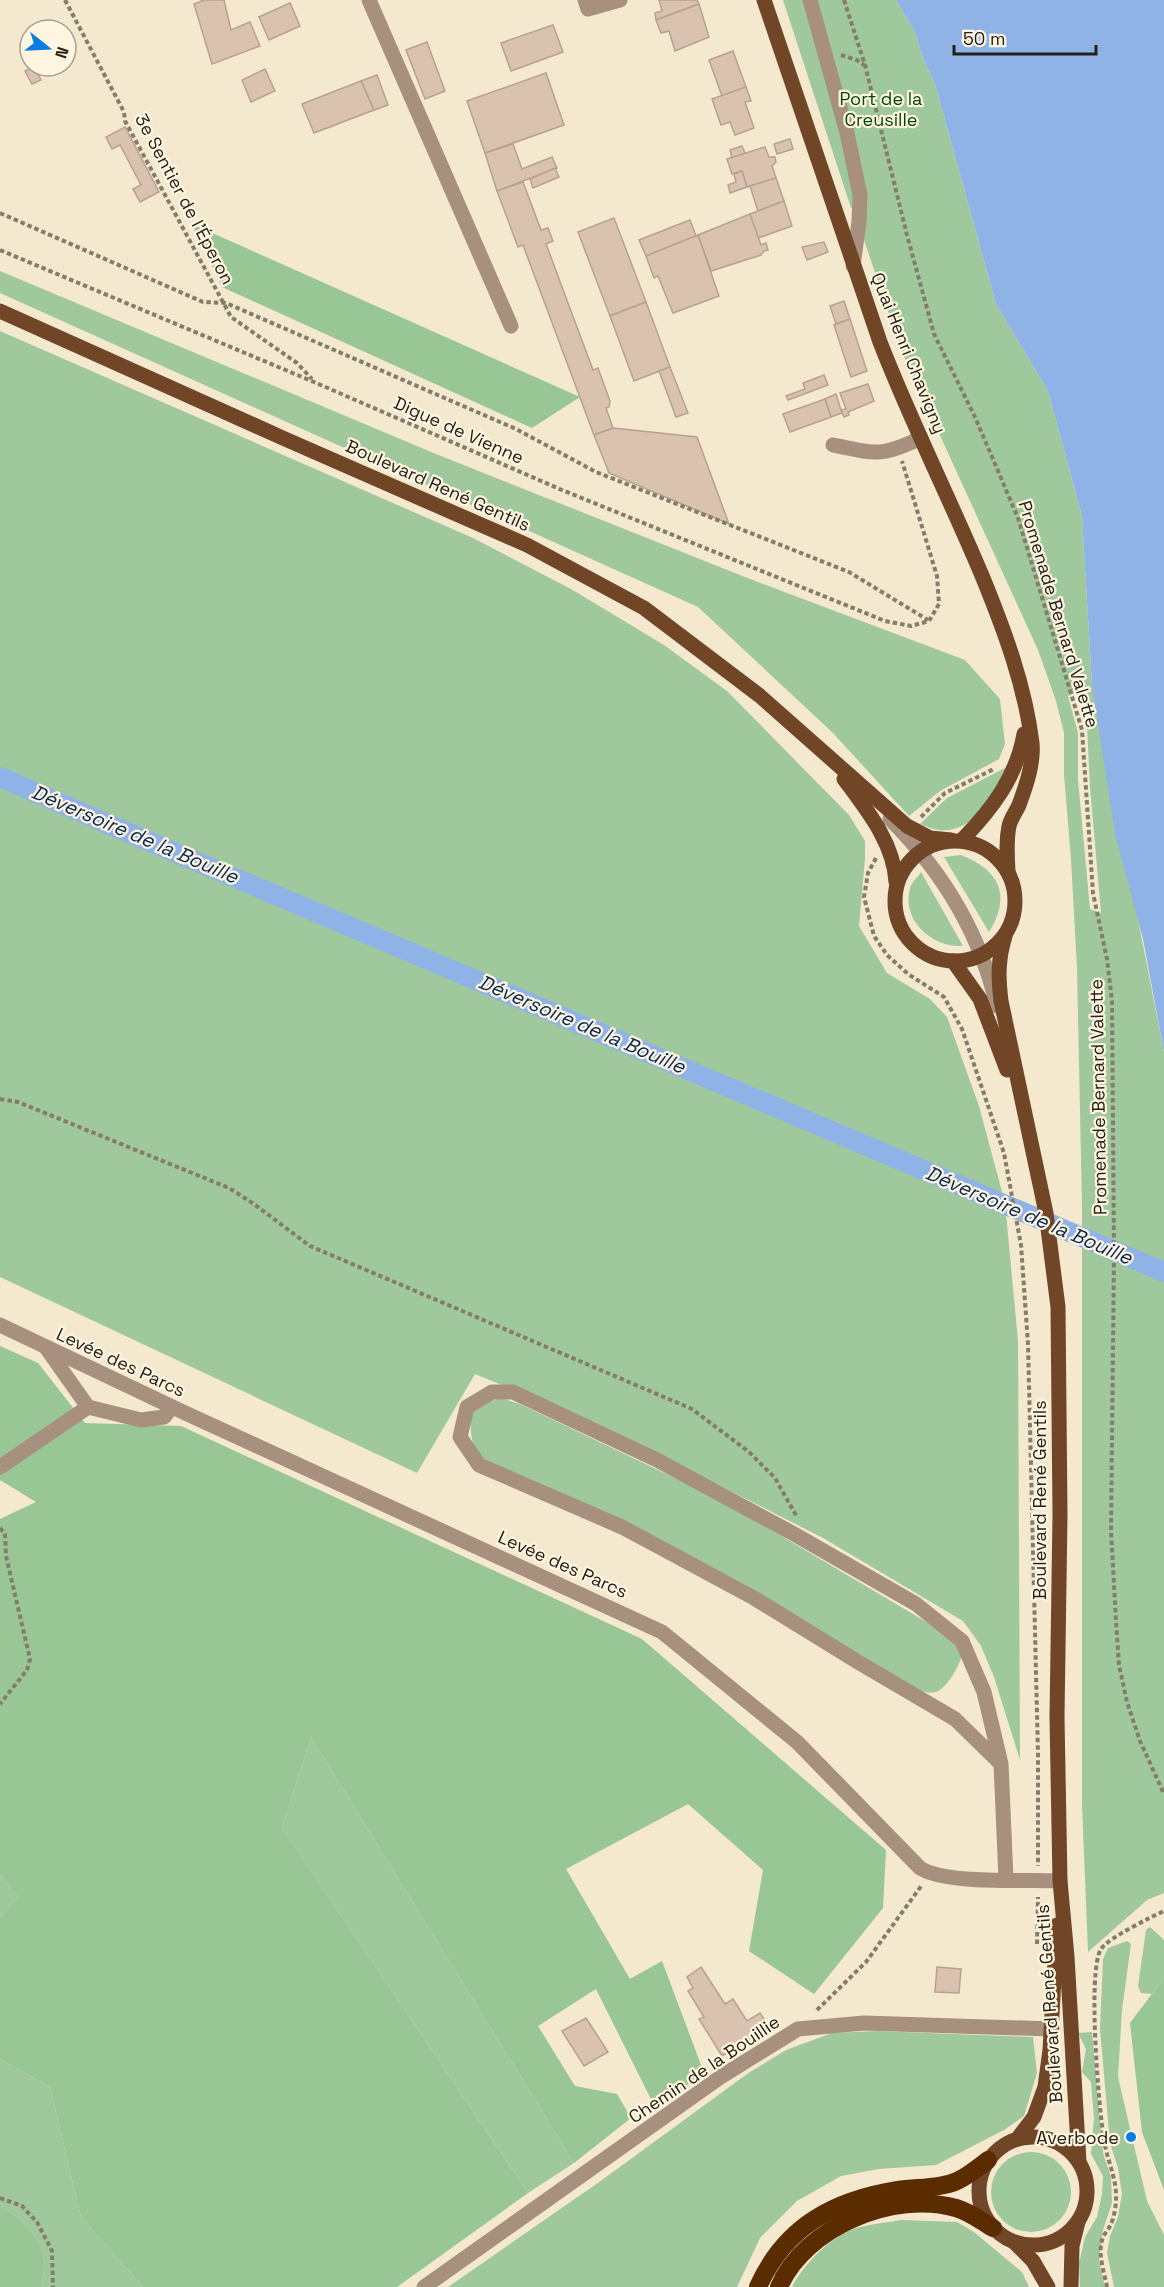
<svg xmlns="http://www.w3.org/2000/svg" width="1164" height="2287" viewBox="0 0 1164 2287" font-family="'Space Grotesk',sans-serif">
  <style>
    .green { fill: #a0c89d; fill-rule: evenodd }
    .forest { fill: #98c694 }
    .water { fill: #8fb3e7 }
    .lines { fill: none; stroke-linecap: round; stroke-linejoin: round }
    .canal { stroke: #8fb3e7; stroke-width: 20 }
    .building { fill: #d9c2b0; stroke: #b8a190; stroke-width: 1.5 }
    .path { stroke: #847d6b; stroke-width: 4; stroke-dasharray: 4.5 3; stroke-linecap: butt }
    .minor { stroke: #a8907f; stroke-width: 15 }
    .major { stroke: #704627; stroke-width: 15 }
    .highway { stroke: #5a2c00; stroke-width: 18 }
    .poi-dot { fill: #097de4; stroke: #fff5e1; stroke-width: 2 }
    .labels { text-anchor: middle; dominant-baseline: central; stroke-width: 4.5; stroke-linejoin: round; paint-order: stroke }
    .park-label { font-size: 18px; fill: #024805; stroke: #fff5e1 }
    .street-label { font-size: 18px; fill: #252117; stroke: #fff5e1 }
    .poi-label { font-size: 18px; fill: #252117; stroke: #fff5e1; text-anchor: end }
    .water-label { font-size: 20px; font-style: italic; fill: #062856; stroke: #fff5e1 }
  </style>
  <rect width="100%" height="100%" fill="#f4e8ce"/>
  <g class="green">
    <path d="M783 0H896L914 31 923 58 935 84 996 304 1048 391 1082 516 1092 685 1164 1052V1893L1147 1900 1088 1952 1082 1805V1205L1077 968 1071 859 1064 775V733L1056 701 1038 650 901 350 853 207 851 208ZM1080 691 1087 726 1090 787 1101 913 1090 909 1078 780V733L1068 696Z"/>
    <path d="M0 271 436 454 745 577 965 660 1000 699 1005 744 999 759 940 791 909 816 833 733 698 607 0 293Z"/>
    <path d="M0 331 473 538 571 589 664 645 727 691 849 815 865 841V858L859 926 887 973 930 999 947 1017 979 1106 1005 1203 1018 1341 1020 1760 994 1677 981 1646 963 1621 823 1538 608 1429 475 1374 417 1473 0 1277Z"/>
    <path d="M1005 768C997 796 973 834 938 830 932 829 926 826 920 824L947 798Z"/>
    <path d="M961 855C999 870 1012 895 989 932L944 857Z"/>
    <path d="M921 872 963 946C933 948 901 921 910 888 911 883 918 877 921 872Z"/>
    <path d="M501 1398 520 1404 719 1499 940 1630 956 1644 962 1655C959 1666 949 1685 938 1691 931 1695 922 1691 915 1689L745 1585 647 1534 483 1461C471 1445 469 1433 472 1413L485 1403Z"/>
    <path d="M311 1737 574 2163 528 2193 282 1828Z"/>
    <path d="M0 1874 18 1897 0 1918Z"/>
    <path d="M1150 1927 1164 1940V1978L1152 1994 1141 1993 1138 1986 1146 1930Z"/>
    <path d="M1127 1941 1131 1944 1122 2010 1118 2077 1147 2201 1164 2235V2287H1114L1107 2253 1110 2236 1118 2217 1122 2194 1118 2168 1110 2143 1100 2029 1103 1959 1108 1948Z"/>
    <path d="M877 2031 1033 2037 1037 2073 1024 2116 1004 2130 936 2165 879 2169 841 2176 797 2201 760 2238 737 2287H448L602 2180 747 2074 786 2050 832 2033Z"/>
    <path d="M1092 2032 1103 2153 1111 2177 1112 2203 1103 2230 1099 2261 1105 2287H1080L1079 2263 1085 2237 1097 2217 1102 2194 1103 2176 1091 2154 1094 2118 1091 2082 1082 2072 1086 2049 1078 2033Z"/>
    <path d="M0 2059 50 2087 81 2217 143 2287H41C43 2278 45 2268 44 2259 43 2238 18 2214 0 2206Z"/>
    <circle cx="1031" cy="2192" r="40"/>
    <path d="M901 2220 957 2222 974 2232 1022 2272 1029 2287H792C803 2265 830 2237 854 2229 868 2224 886 2223 901 2220Z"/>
  </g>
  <g class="forest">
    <path d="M192 224 580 397 532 428 222 287Z"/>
    <path d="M0 1346 38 1363 85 1423 181 1426 642 1639 886 1850 883 1908 814 1994 749 1951 763 1870 688 1804 566 1869 630 1979 662 1961 704 2073 656 2109 596 1989 538 2026 575 2086 617 2094 631 2118 574 2163 311 1737 282 1828 528 2193 397 2287H143L81 2217 50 2087 0 2059V1918L18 1897 0 1874V1519L36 1502 0 1480Z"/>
    <path d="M1164 1978V2190L1142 2132 1130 2023Z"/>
    <path d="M0 2206C18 2214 43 2238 44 2259 45 2268 43 2278 41 2287H0Z"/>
  </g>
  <path class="water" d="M896 0H1164V1052L1143 939 1115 834 1092 685 1082 516 1048 391 996 304 935 84 923 58 914 31Z"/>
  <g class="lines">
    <path class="canal" d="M0 777 101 821 1164 1272"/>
  </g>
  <g class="building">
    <path d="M204 0H224L231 30 250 22 260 46 212 64 194 4Z"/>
    <path d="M659 0H697L699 4 656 20 655 13 662 11Z"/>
    <path d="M290 3 300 26 269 40 259 17Z"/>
    <path d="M699 4 709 37 675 51 669 31 661 33 656 20Z"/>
    <path d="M553 25 563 52 511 71 501 43Z"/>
    <path d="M427 42 445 91 425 99 406 50Z"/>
    <path d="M733 51 746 87 722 96 709 60Z"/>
    <path d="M34 66 41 80 32 84 25 71Z"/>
    <path d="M265 69 275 91 251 102 242 80Z"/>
    <path d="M546 73 564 125 485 153 467 101Z"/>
    <path d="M377 75 388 105 374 110 361 81Z"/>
    <path d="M361 81 374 110 314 133 302 104Z"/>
    <path d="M746 87 751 101 745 102 754 128 735 135 730 122 721 125 712 99Z"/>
    <path d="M125 127 159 192 140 202 133 189 141 185 120 145 112 149 106 137Z"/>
    <path d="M790 139 793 149 777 154 774 144Z"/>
    <path d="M513 144 522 169 552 157 557 168 497 191 485 153Z"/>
    <path d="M742 146 745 153 732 158 730 150Z"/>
    <path d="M765 147 769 157H775L776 162 772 166 776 178 747 187 742 171 732 174 727 159Z"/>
    <path d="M555 168 559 177 533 188 530 179Z"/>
    <path d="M742 171 747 187 730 193 728 185 736 182 734 174Z"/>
    <path d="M776 178 784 201 758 211 750 186Z"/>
    <path d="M523 182 541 230 548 228 553 241 546 244 593 370 598 368 610 401 609 407 606 408 613 428 594 435 523 245 518 247 497 191Z"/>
    <path d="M784 201 792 226 758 238 750 214Z"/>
    <path d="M750 214 761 245 766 243 768 250 764 251 761 255 711 271 698 235Z"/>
    <path d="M614 218 646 302 610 316 578 232Z"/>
    <path d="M690 220 696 236 646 256 639 240Z"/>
    <path d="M698 235 719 296 673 313 658 276 654 278 646 256Z"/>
    <path d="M824 242 828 252 807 260 802 247Z"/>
    <path d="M844 301 850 319 836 324 830 306Z"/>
    <path d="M646 302 670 367 634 381 610 316Z"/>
    <path d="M850 319 867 371 851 377 834 325Z"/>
    <path d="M670 367 688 413 676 417 659 371Z"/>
    <path d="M824 375 828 385 788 400 786 396 805 389 803 383Z"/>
    <path d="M868 384 874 401 848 412 849 415 844 417 841 410 846 409 840 393Z"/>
    <path d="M836 394 842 413 831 417 825 399Z"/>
    <path d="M825 399 831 417 790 432 783 414Z"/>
    <path d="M613 428 697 437 729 524 609 473 594 435Z"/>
    <path d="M701 1967 725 2004 733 1999 747 2021 760 2013 769 2027 722 2056 699 2019 704 2017 688 1991 693 1988 687 1977Z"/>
    <path d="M937 1967 961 1969 959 1993 935 1992Z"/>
    <path d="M586 2018 608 2052 584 2066 562 2031Z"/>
  </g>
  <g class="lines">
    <g class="path">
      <path d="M65 0 124 112 125 121 231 317 297 363 312 379"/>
      <path d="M844 0 865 65 907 235 934 334 975 417 1018 518 1082 730 1093 893 1107 959 1112 1001 1114 1254 1111 1531 1116 1621 1119 1665 1127 1702 1140 1741 1164 1794"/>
      <path d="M841 55 857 60 864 65"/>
      <path d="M0 213 203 302 226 303 516 429 596 472 849 572 928 620"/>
      <path d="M0 250 314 382 562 490 885 621 911 626 929 621 939 604 937 576 902 461"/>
      <path d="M921 817 945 793 994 769"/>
      <path d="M876 858 868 873 864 897 874 936 887 955 908 974 944 997 962 1029 1004 1153 1021 1245 1028 1344 1038 1755V1866"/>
      <path d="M0 1099 18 1102 229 1188 254 1204 310 1246 692 1409 749 1452 775 1478 797 1517"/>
      <path d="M0 1528 5 1534 6 1556 30 1659 27 1670 0 1704"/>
      <path d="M1037 1944 1038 1897"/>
      <path d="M817 2010 866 1962 922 1885"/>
      <path d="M0 2198 22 2206 37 2222 52 2251 53 2287"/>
      <path d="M1107 2287C1104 2271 1097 2253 1103 2237 1105 2233 1108 2230 1110 2226 1114 2219 1116 2206 1116 2199 1117 2179 1107 2160 1104 2140 1099 2110 1087 1971 1101 1949 1108 1938 1151 1917 1164 1911"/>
    </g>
    <g class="minor">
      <path d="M369 0 511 326"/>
      <path d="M585 0 588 9 620 0"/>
      <path d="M810 0 847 133 860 195 859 222 853 266"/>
      <path d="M833 445C876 454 881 457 921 438"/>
      <path d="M890 819C943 872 980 933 997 1006"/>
      <path d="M0 1325 183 1412 662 1632 797 1742 920 1868C947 1885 1025 1879 1060 1881"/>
      <path d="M47 1349 88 1407"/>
      <path d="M0 1467 88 1407 141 1420 164 1417 172 1407"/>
      <path d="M1001 1764 955 1719 858 1662 754 1598 622 1527 479 1465 460 1437 467 1407 492 1392H513L657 1460 794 1534 916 1604 962 1641 984 1692 1001 1764 1006 1879"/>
      <path d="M424 2287 722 2076 798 2029 864 2023 1052 2029"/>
    </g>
    <g class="major">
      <path d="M764 0 880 342C911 422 950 499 983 578 1005 632 1025 686 1032 743 1034 763 1026 786 1019 805 1016 812 1011 818 1009 826 1006 841 1007 855 1008 871"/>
      <path d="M0 311 285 439 527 545 644 608 760 696 907 826 930 838 951 840"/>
      <path d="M844 779C867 810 894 843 896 882"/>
      <path d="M962 840C992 809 1016 778 1024 734"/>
      <circle cx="955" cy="901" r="60"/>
      <path d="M1005 936C998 959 998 977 1001 1001L1046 1213 1058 1307 1060 1515 1057 1717 1060 1881 1067 1957 1079 2162"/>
      <path d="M953 961 980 999 1007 1070"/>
      <circle cx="1033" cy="2191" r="54"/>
      <path d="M1018 2138 1034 2117 1045 2087 1050 2050 1057 1925"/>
      <path d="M1015 2243 1033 2261 1048 2287"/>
      <path d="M1071 2287 1072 2246 1078 2222"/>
    </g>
    <g class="highway">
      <path d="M758 2287C785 2226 835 2200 898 2190 917 2187 939 2189 957 2181 968 2176 978 2168 988 2160"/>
      <path d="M779 2287C805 2227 894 2190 956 2208 970 2212 981 2221 993 2228"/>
    </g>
  </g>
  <circle class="poi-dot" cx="1131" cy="2137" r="6"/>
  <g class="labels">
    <g class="park-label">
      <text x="881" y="98">Port de la<tspan x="881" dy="21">Creusille</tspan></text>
    </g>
    <g class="street-label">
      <text transform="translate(185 199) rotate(62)">3e Sentier de l'Éperon</text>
      <text transform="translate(909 353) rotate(68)">Quai Henri Chavigny</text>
      <text transform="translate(459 430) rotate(24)">Digue de Vienne</text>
      <text transform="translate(438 485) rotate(24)">Boulevard René Gentils</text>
      <text transform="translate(1059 614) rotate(73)">Promenade Bernard Valette</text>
      <text transform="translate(1098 1097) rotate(-91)">Promenade Bernard Valette</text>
      <text transform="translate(121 1362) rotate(25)">Levée des Parcs</text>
      <text transform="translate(1039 1500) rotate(-90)">Boulevard René Gentils</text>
      <text transform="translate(563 1564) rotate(24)">Levée des Parcs</text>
      <text transform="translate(1049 2004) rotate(-94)">Boulevard René Gentils</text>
      <text transform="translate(704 2069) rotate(-34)">Chemin de la Bouillie</text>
    </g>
    <g class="poi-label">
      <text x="1119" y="2137">Averbode</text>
    </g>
    <g class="water-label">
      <text transform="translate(135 834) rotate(23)">Déversoire de la Bouille</text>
      <text transform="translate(582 1024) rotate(23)">Déversoire de la Bouille</text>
      <text transform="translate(1029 1215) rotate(23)">Déversoire de la Bouille</text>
    </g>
  </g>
  <g transform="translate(48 48) rotate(108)"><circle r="28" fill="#fff5e1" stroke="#a8a090" stroke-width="1.5"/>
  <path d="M0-4.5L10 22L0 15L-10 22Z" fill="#097de4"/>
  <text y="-9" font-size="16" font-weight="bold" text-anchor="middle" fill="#252117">N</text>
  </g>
  <path d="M954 45v9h142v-9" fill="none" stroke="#252117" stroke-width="3"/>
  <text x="963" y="45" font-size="18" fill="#252117" stroke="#fff5e1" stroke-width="4.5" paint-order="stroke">50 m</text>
</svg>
